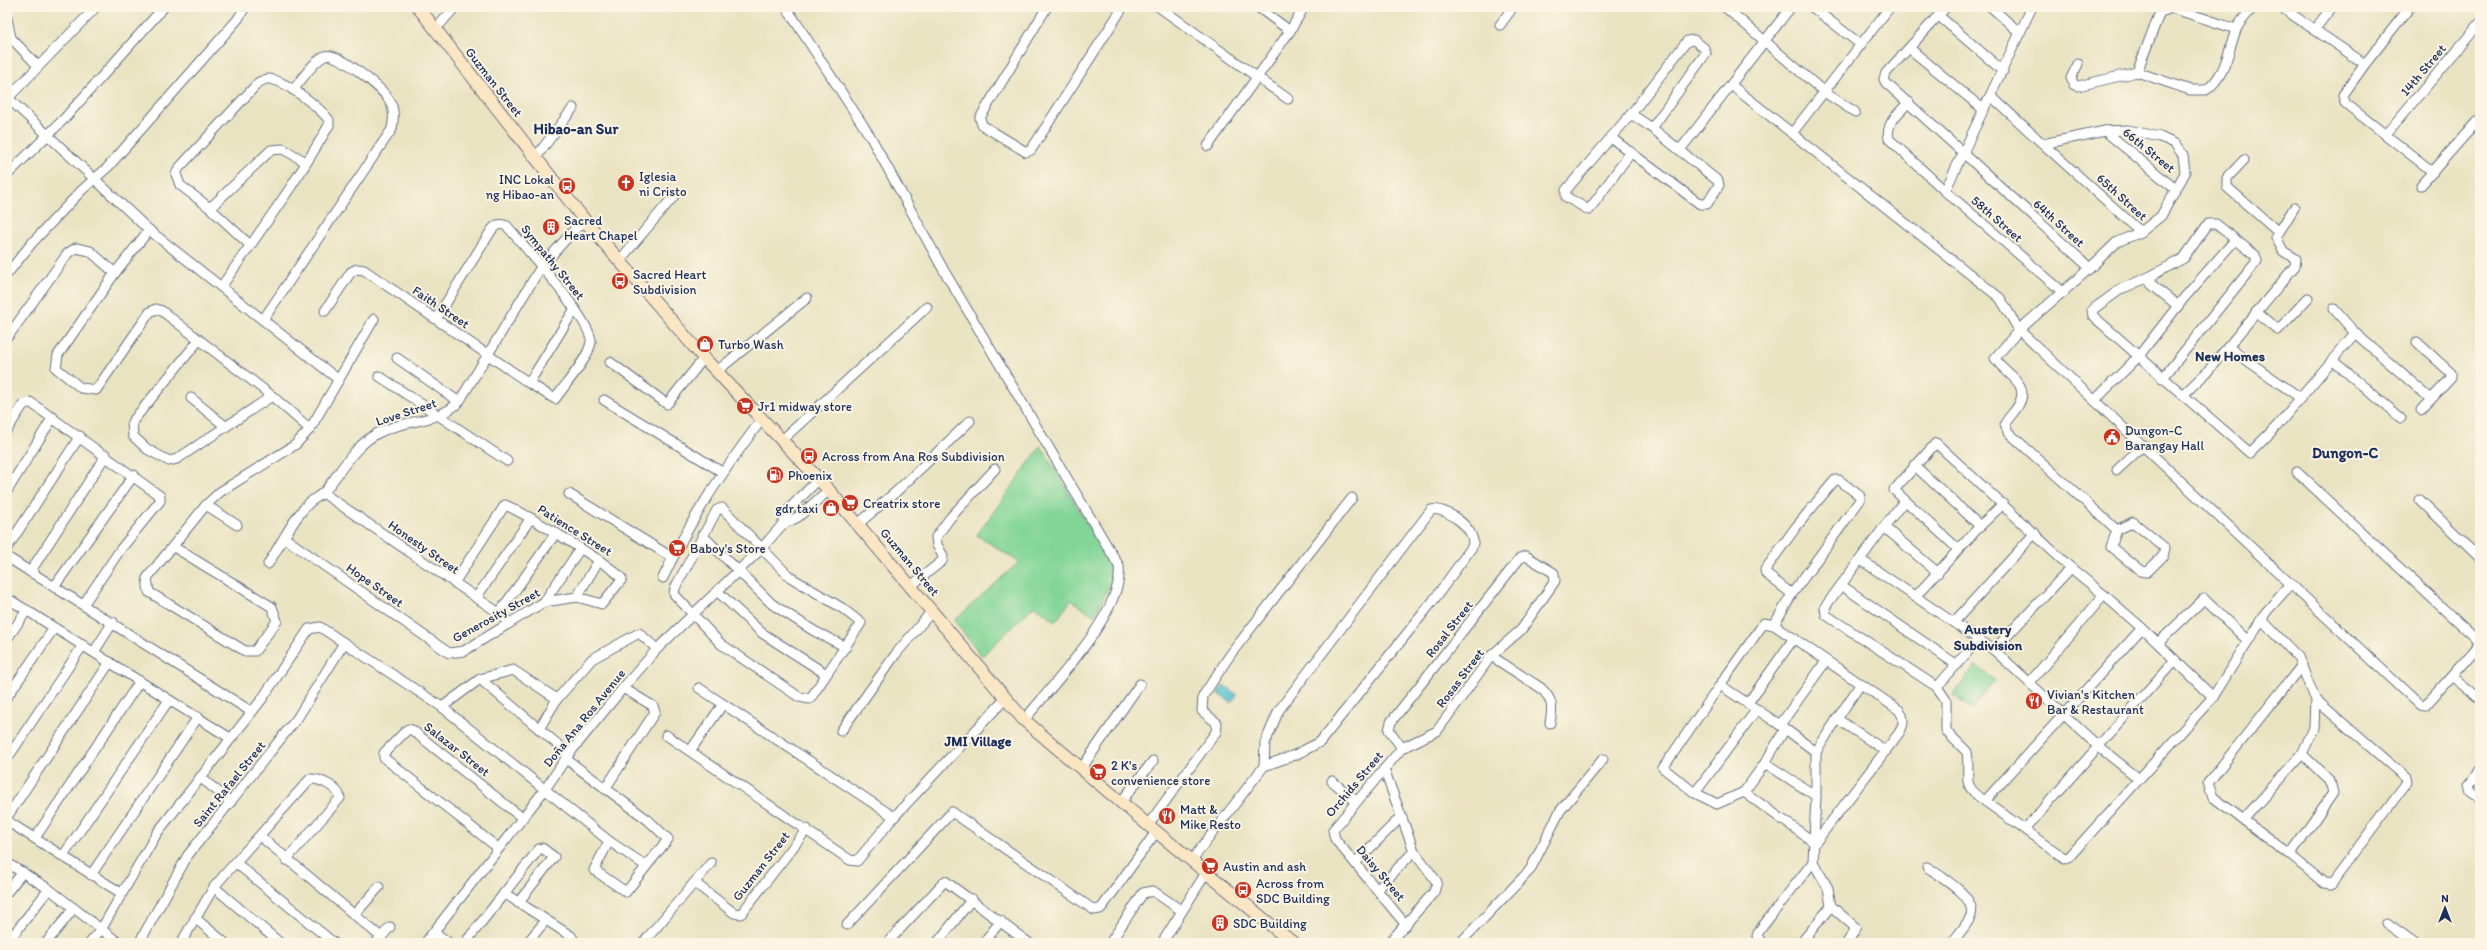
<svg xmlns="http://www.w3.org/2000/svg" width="2487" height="950" viewBox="0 0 2487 950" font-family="Itim,sans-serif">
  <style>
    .green { fill: #82d597; stroke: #4e827a }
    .water { fill: #53bece; stroke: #377696 }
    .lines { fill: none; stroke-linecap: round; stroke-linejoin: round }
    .minor-casing { stroke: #636e81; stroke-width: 11 }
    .secondary-casing { stroke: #636e81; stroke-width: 14 }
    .minor { stroke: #fff; stroke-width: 9 }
    .secondary { stroke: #fbe6c4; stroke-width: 12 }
    .labels { text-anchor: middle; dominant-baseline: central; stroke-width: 4; stroke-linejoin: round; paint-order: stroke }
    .street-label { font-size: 13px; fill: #1b2f5e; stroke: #fcf5e5 }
    .poi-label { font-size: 13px; fill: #1b2f5e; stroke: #fcf5e5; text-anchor: start }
    .neighbourhood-label { font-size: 14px; font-weight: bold; fill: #1b2f5e; stroke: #fcf5e5 }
    .quarter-label { font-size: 15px; font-weight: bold; fill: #1b2f5e; stroke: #fcf5e5 }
  </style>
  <rect width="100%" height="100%" fill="#fcf5e5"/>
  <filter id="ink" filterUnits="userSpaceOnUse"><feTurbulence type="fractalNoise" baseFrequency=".025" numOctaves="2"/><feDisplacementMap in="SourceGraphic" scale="8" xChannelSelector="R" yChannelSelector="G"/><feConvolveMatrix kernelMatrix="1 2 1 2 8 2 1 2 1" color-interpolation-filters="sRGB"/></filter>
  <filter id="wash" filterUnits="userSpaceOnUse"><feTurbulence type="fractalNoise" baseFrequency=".012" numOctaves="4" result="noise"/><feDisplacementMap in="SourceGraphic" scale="16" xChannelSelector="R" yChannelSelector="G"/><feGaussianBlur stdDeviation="0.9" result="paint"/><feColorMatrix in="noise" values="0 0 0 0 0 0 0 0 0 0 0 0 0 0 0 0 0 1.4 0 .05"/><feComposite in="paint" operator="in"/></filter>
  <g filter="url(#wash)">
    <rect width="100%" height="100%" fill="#eae3c2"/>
    <g class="green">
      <path d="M1041 446 1113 568 1112 579 1095 616 1071 600 1056 621 1034 606 982 656 954 621 1019 562 977 535Z"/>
      <path d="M1976 665 1995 680 1972 710 1953 695Z"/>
    </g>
    <path class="water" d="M1224 685 1237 695 1231 703 1218 693Z"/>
  </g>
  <g filter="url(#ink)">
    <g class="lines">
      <defs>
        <g id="minor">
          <path d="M786 7 870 136 943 269 1119 566C1125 610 1052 686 1024 720"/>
          <path d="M1047 7 980 118 982 125 1026 152 1031 150 1123 7"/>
          <path d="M1159 7 1288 99"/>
          <path d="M1258 7 1290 31"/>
          <path d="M1725 7 1824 92 1793 132"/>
          <path d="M1812 7 1860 44"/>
          <path d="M1991 7 2020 33"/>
          <path d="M2032 7 1945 191 2064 293"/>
          <path d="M2281 7 2365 64 2343 95 2345 103 2433 172"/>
          <path d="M1939 16 2003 71"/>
          <path d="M7 19 11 38 38 66"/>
          <path d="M1500 25 1513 7"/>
          <path d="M2236 29 2172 8 2160 12 2137 72 2190 90H2206C2226 76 2228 51 2236 30 2239 22 2248 14 2253 7"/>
          <path d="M2315 29 2332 7"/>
          <path d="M435 30 455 7"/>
          <path d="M1909 48 1946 7"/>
          <path d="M2078 64 2071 78 2074 85 2078 86 2137 72"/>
          <path d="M2365 64 2410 7"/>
          <path d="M1731 85 2000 298 2019 330 2420 705 2425 706 2480 644"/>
          <path d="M1991 96 2043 144 2105 131 2128 130 2160 137 2175 144 2183 155 2185 173 2161 216 2141 232 2043 144"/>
          <path d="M7 97 149 230 339 380"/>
          <path d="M8 98 96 7"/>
          <path d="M1909 102C1899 113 1885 123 1889 139L1945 191"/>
          <path d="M1984 110 1909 48 1886 73 1884 79 1886 83 2090 268 2117 242 2141 232"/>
          <path d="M1855 112 1824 92 1890 7"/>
          <path d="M2105 131 2174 188"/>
          <path d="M2386 134 2480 23"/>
          <path d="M1610 137 1700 204H1707L1719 185 1718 181 1652 128 1631 114"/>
          <path d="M1208 146 1290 31 1304 7"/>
          <path d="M1680 150 1791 7"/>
          <path d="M1631 152 1589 210 1566 197V190L1631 114 1687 41 1694 40 1704 48 1706 53 1652 128"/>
          <path d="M536 157 573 108"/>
          <path d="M2244 160 2227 178V187L2277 231"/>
          <path d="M7 175 63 120 164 7"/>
          <path d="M2421 185 2480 118"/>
          <path d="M210 208 271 150 283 149 306 162"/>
          <path d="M149 230 115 273 58 355 56 368 81 388 96 390 150 312 156 309 162 311 272 396 310 429"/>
          <path d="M620 260 674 196"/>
          <path d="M2090 268 2019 330 1995 358C2003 373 2031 382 2019 404 2016 411 2009 416 2005 424L2008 432 2117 530"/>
          <path d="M7 274 32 243 82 190 108 167 238 19 245 7"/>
          <path d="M2151 276 2121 289 2092 310 2093 316 2183 395 2207 372 2295 266 2296 259 2283 251 2276 237 2294 208"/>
          <path d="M221 287C258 234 297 182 329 125V120C320 108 284 79 268 79 265 79 262 81 259 82L179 168 176 174 180 185 210 208 250 245"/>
          <path d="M2334 309 2355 333"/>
          <path d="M325 311 351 272 357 269 364 270 529 383 555 399C564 386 589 358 591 342 593 322 523 245 507 226 500 223 496 224 491 231L436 319"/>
          <path d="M2256 312 2278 330 2308 298"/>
          <path d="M263 320 392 129C394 118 395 107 387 97 380 87 337 51 325 56 313 61 302 80 293 90"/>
          <path d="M9 335 68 253 76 248 90 251 115 273"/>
          <path d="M199 340 132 422 133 436 147 449 169 461 177 459 272 396"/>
          <path d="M2417 342 2451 373V378L2421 410"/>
          <path d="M2228 347 2299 397"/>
          <path d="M397 358 459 402"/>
          <path d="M2332 360 2401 418"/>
          <path d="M610 362 667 404 704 358"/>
          <path d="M717 371 807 298"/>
          <path d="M379 376 507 461"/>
          <path d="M2162 379 2257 261 2255 255 2216 224H2208L2184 258 2151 276V284L2178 306"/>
          <path d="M529 383 574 310"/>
          <path d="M2183 395 2250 453 2277 426 2355 333 2431 399"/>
          <path d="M191 398 225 426"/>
          <path d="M604 400 722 472"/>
          <path d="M2095 400 2138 357 2184 298 2235 240"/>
          <path d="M7 430 23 405 30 402 160 496V501L120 550 83 605"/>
          <path d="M782 440 927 307"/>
          <path d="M1914 465 1980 526 2003 504"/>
          <path d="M2117 470 2144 445"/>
          <path d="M2297 472 2480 643"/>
          <path d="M1835 480H1839L1860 496V500L1792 594 1766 574 1765 570 1796 527Z"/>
          <path d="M7 491 53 417"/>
          <path d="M323 493 499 613 509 623"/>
          <path d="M569 494 673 558"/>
          <path d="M2420 500 2480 558"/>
          <path d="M1904 501 1884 527 1938 573"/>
          <path d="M206 505 237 525"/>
          <path d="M722 508 790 577 842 608 861 623 810 699 799 697 721 644 674 594 675 588 717 510Z"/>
          <path d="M2133 522 2165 548 2163 556 2147 572 2141 571 2111 547 2117 530Z"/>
          <path d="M858 524 897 491 970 421"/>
          <path d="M782 525 798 517 829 490"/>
          <path d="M1884 527 1841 585 1957 665"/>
          <path d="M702 535 772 604 814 631 846 647"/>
          <path d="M286 539 449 653 464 651 544 602 577 597 602 604 622 579C620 570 519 510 505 505L454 583"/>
          <path d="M174 547 272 607 277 621 255 651H245L149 592 147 578 206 505 220 492 295 445 310 429 374 319"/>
          <path d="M7 548 80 436"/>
          <path d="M1958 549 1894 490 1936 443 2071 568 2104 595"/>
          <path d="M7 557 252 712"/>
          <path d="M1861 560 1994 650 2099 747 2138 778"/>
          <path d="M268 564C281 545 291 521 308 504 313 499 320 496 325 491 341 471 355 445 378 433 405 419 436 424 459 402L541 267 575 229 586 222"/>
          <path d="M30 572 106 455"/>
          <path d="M663 578C689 521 724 469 762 419"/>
          <path d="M912 585 942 561 943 556 937 545 936 537 950 518 995 469"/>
          <path d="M1841 585 1825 607 1826 615 1937 687"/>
          <path d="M54 587 134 475"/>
          <path d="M717 591 762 633 826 674"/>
          <path d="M577 597 599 560"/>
          <path d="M1915 597 1980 526"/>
          <path d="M7 598 230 738"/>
          <path d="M476 598 531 518"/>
          <path d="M544 602 580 549"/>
          <path d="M499 613 556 533"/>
          <path d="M2262 620 2298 657 2315 699"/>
          <path d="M1954 622 2035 533"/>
          <path d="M1774 625 1792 594"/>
          <path d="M7 639 27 610"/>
          <path d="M1978 640 1937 687 1946 700V731L1967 752C1971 778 1959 784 1985 801L2142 628 2104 595 2030 682"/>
          <path d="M2158 643 2204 599 2248 641"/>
          <path d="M1994 650 2071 568"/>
          <path d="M94 652 113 622"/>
          <path d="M1491 656 1541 688C1553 700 1553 707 1550 723"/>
          <path d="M2175 660 2213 697"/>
          <path d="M2453 677 2480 699"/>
          <path d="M480 679 569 754"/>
          <path d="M1720 685 1764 623 1774 625 1899 710C1905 718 1904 725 1899 733L1815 843 1744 792 1717 804 1695 793 1663 768 1720 685 1780 725 1826 661"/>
          <path d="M699 688 894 817"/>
          <path d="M7 697 54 628"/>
          <path d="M2315 699 2406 778 2407 782 2331 884 2324 883 2290 855 2333 793 2330 781 2302 754 2314 728Z"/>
          <path d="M1748 703 1794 638"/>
          <path d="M442 707 480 679 513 670 557 699"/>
          <path d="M1837 719 1860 685"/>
          <path d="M1780 725 1816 752 1837 719 1886 751"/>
          <path d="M539 729 557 699 592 659 639 633 657 649"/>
          <path d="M841 731 895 655 932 611"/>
          <path d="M666 735 850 860 857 861 894 817 1006 698"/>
          <path d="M1402 748 1389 730 1391 722 1520 558 1526 556 1554 573 1555 581 1521 630 1491 656 1437 731 1402 748 1333 830 1335 839 1406 925"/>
          <path d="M690 751 723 704"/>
          <path d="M7 759 83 645"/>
          <path d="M566 759 648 820 668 839 626 892 594 870 609 841"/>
          <path d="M1765 763 1816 796V752"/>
          <path d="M1081 769 1140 684"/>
          <path d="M1384 769 1414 851 1437 882 1434 892 1389 943"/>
          <path d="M2480 770 2469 785 2471 793 2480 799"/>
          <path d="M200 777 231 802"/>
          <path d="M1332 781 1356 801"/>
          <path d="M605 789 655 712 653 706 623 688"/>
          <path d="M1744 792 1765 763 1785 729"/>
          <path d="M1695 793 1757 709"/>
          <path d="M1816 796 1813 862 1828 888 1831 906 1856 928 1847 943"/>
          <path d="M1985 801 2060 855 2065 858 2069 857 2213 697 2266 612 2291 584"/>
          <path d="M1121 802 1153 761"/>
          <path d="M7 817 110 662"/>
          <path d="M2243 820 2302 754"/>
          <path d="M7 821 121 893"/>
          <path d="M1148 825 1216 732 1217 723 1202 711 1203 696 1230 655 1352 498"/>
          <path d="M2025 829 2175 660 2142 628"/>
          <path d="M260 836 381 937"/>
          <path d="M35 838 140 681"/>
          <path d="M498 848 384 758V753L408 729 412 730 521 817"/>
          <path d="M2290 855 2213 797 2208 783 2302 665"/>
          <path d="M63 856 169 700"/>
          <path d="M1191 861 1264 766 1295 755 1320 742 1433 601 1472 547C1479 530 1445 506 1431 510L1279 710 1265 743 1264 766"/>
          <path d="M7 863 49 889 119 943"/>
          <path d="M236 863 334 943"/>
          <path d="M1355 863 1401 817"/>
          <path d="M1927 867C1940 876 1980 898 1970 918 1965 927 1958 935 1952 943"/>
          <path d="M91 875 198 717"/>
          <path d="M695 883 734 913 741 914 807 829"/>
          <path d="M214 887 280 943"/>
          <path d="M1378 889 1414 851"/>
          <path d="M7 892 23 872"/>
          <path d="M504 893 571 936 573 939 570 943"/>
          <path d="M355 914 379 887"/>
          <path d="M195 918 225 943"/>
          <path d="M2387 923 2415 943"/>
          <path d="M847 925 952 812 1094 910 1100 909 1103 906 1156 832"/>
          <path d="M434 932 449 943"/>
          <path d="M7 943 49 889"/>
          <path d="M46 943 74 908"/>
          <path d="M90 943 102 928 157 833 262 699 309 629 320 627 442 707 609 841 646 866"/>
          <path d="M139 943 188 855 298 717 344 643"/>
          <path d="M181 943 214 887 226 873 310 779C320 778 339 788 340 798L286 860"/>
          <path d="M376 943 390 927"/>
          <path d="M425 943 546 788 569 754 623 688 657 649 761 549 782 525 789 509 819 479"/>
          <path d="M465 943 539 849 542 848 554 857 518 903"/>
          <path d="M527 943 546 920"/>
          <path d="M643 943 711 863"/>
          <path d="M887 943 945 881 1029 943"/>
          <path d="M937 943 972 899"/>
          <path d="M983 943 1001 921"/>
          <path d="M1110 943 1143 893 1153 891 1182 911"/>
          <path d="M1162 943 1206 873"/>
          <path d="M1460 943 1530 870 1560 811 1603 759"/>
          <path d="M1762 943 1757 936 1759 931 1813 862"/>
          <path d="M1801 943 1831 906"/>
        </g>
        <path id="secondary" d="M418 7 586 222 704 358 826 487 1024 720 1148 825 1293 943"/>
      </defs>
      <use href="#minor" class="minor-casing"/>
      <use href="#secondary" class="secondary-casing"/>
      <use href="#minor" class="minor"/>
      <use href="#secondary" class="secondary"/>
    </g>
  </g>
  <defs>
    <symbol id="church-disc" viewBox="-11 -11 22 22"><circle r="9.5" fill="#c8321e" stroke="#fcf5e5"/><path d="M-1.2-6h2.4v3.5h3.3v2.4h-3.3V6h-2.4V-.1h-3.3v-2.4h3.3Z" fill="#fff"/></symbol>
    <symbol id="bus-disc" viewBox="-11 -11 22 22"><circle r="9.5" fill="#c8321e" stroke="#fcf5e5"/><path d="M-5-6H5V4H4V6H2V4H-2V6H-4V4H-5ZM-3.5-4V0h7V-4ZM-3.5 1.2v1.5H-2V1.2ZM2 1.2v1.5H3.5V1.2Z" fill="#fff"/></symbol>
    <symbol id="building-disc" viewBox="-11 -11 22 22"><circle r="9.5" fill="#c8321e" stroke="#fcf5e5"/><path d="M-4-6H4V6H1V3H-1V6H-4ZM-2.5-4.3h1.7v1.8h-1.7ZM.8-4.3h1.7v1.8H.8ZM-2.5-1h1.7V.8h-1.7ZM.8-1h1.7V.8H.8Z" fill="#fff"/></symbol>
    <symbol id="shop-disc" viewBox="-11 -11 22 22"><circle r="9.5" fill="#c8321e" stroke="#fcf5e5"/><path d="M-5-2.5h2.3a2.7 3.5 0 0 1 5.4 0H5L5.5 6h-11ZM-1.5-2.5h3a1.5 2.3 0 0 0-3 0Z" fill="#fff"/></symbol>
    <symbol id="supermarket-disc" viewBox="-11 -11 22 22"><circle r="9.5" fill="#c8321e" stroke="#fcf5e5"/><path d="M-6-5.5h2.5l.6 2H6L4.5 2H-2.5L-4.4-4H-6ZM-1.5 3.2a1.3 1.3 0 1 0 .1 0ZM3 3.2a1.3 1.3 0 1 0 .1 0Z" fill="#fff"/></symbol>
    <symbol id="civic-disc" viewBox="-11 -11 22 22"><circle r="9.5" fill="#c8321e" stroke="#fcf5e5"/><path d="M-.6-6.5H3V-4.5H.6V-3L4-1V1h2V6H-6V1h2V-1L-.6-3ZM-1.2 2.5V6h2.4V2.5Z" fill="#fff"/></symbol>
    <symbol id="fuel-disc" viewBox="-11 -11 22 22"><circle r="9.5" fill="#c8321e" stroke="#fcf5e5"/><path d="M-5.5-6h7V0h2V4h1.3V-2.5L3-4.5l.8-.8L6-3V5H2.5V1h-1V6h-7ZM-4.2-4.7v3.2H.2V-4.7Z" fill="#fff"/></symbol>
    <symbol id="restaurant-disc" viewBox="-11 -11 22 22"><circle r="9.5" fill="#c8321e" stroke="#fcf5e5"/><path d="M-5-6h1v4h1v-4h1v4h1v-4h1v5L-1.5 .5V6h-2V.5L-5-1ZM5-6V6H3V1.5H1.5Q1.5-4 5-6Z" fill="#fff"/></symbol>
  </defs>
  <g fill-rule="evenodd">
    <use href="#church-disc" x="616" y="173" width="20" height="20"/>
    <use href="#bus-disc" x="557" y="176" width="20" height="20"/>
    <use href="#building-disc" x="541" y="217" width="20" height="20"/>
    <use href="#bus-disc" x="610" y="271" width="20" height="20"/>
    <use href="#shop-disc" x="695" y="334" width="20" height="20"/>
    <use href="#supermarket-disc" x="735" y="396" width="20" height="20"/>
    <use href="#civic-disc" x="2102" y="427" width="20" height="20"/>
    <use href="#bus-disc" x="799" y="446" width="20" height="20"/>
    <use href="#fuel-disc" x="765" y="465" width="20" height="20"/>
    <use href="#supermarket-disc" x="840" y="493" width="20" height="20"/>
    <use href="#shop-disc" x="821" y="498" width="20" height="20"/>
    <use href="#supermarket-disc" x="667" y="538" width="20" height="20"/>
    <use href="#restaurant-disc" x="2024" y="691" width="20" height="20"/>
    <use href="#supermarket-disc" x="1088" y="762" width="20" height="20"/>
    <use href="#restaurant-disc" x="1157" y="806" width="20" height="20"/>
    <use href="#supermarket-disc" x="1200" y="856" width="20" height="20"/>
    <use href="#bus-disc" x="1233" y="880" width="20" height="20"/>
    <use href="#building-disc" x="1210" y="913" width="20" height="20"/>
  </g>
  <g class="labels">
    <g class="street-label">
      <text transform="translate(2423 70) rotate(-50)">14th Street</text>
      <text transform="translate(494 82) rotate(52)">Guzman Street</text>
      <text transform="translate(2149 150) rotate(39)">66th Street</text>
      <text transform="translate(2122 197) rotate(42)">65th Street</text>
      <text transform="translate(1997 219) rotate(41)">58th Street</text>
      <text transform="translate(2059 223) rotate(42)">64th Street</text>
      <text transform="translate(553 262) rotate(51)">Sympathy Street</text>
      <text transform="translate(441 307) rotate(34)">Faith Street</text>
      <text transform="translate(406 412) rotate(-18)">Love Street</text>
      <text transform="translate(575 530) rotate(32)">Patience Street</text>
      <text transform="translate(424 547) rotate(35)">Honesty Street</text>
      <text transform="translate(910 562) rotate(50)">Guzman Street</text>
      <text transform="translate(375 585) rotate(35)">Hope Street</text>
      <text transform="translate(496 615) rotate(-29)">Generosity Street</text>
      <text transform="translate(1449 629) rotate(-52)">Rosal Street</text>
      <text transform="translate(1460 678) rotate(-53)">Rosas Street</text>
      <text transform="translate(584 718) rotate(-51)">Doña Ana Ros Avenue</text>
      <text transform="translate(457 749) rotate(38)">Salazar Street</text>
      <text transform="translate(229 784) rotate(-51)">Saint Rafael Street</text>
      <text transform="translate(1354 784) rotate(-50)">Orchids Street</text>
      <text transform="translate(761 866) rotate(-52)">Guzman Street</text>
      <text transform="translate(1381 873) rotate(50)">Daisy Street</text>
    </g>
    <g class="poi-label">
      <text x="639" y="176">Iglesia<tspan x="639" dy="15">ni Cristo</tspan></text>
      <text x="554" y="179" text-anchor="end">INC Lokal<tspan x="554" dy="15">ng Hibao-an</tspan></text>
      <text x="564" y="220">Sacred<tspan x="564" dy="15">Heart Chapel</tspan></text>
      <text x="633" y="274">Sacred Heart<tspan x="633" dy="15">Subdivision</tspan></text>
      <text x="718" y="344">Turbo Wash</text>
      <text x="758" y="406">Jr1 midway store</text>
      <text x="2125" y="430">Dungon-C<tspan x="2125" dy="15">Barangay Hall</tspan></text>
      <text x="822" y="456">Across from Ana Ros Subdivision</text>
      <text x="788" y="475">Phoenix</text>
      <text x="863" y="503">Creatrix store</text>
      <text x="818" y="508" text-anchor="end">gdr taxi</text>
      <text x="690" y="548">Baboy's Store</text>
      <text x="2047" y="694">Vivian's Kitchen<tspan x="2047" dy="15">Bar &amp; Restaurant</tspan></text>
      <text x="1111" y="765">2 K's<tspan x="1111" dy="15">convenience store</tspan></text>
      <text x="1180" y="809">Matt &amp;<tspan x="1180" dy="15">Mike Resto</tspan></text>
      <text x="1223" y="866">Austin and ash</text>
      <text x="1256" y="883">Across from<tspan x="1256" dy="15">SDC Building</tspan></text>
      <text x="1233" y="923">SDC Building</text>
    </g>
    <g class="neighbourhood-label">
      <text x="2230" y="356">New Homes</text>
      <text x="1988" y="629">Austery<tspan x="1988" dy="16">Subdivision</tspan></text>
      <text x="978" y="741">JMI Village</text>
    </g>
    <g class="quarter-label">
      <text x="576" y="129">Hibao-an Sur</text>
      <text x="2345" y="453">Dungon-C</text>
    </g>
  </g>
  <rect width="2487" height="950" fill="none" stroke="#fcf5e5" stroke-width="24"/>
  <g transform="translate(2445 908)" stroke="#fcf5e5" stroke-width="3" paint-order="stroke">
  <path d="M0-3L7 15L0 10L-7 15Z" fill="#1b2f5e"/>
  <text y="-6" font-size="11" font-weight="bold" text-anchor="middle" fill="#1b2f5e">N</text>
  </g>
</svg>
